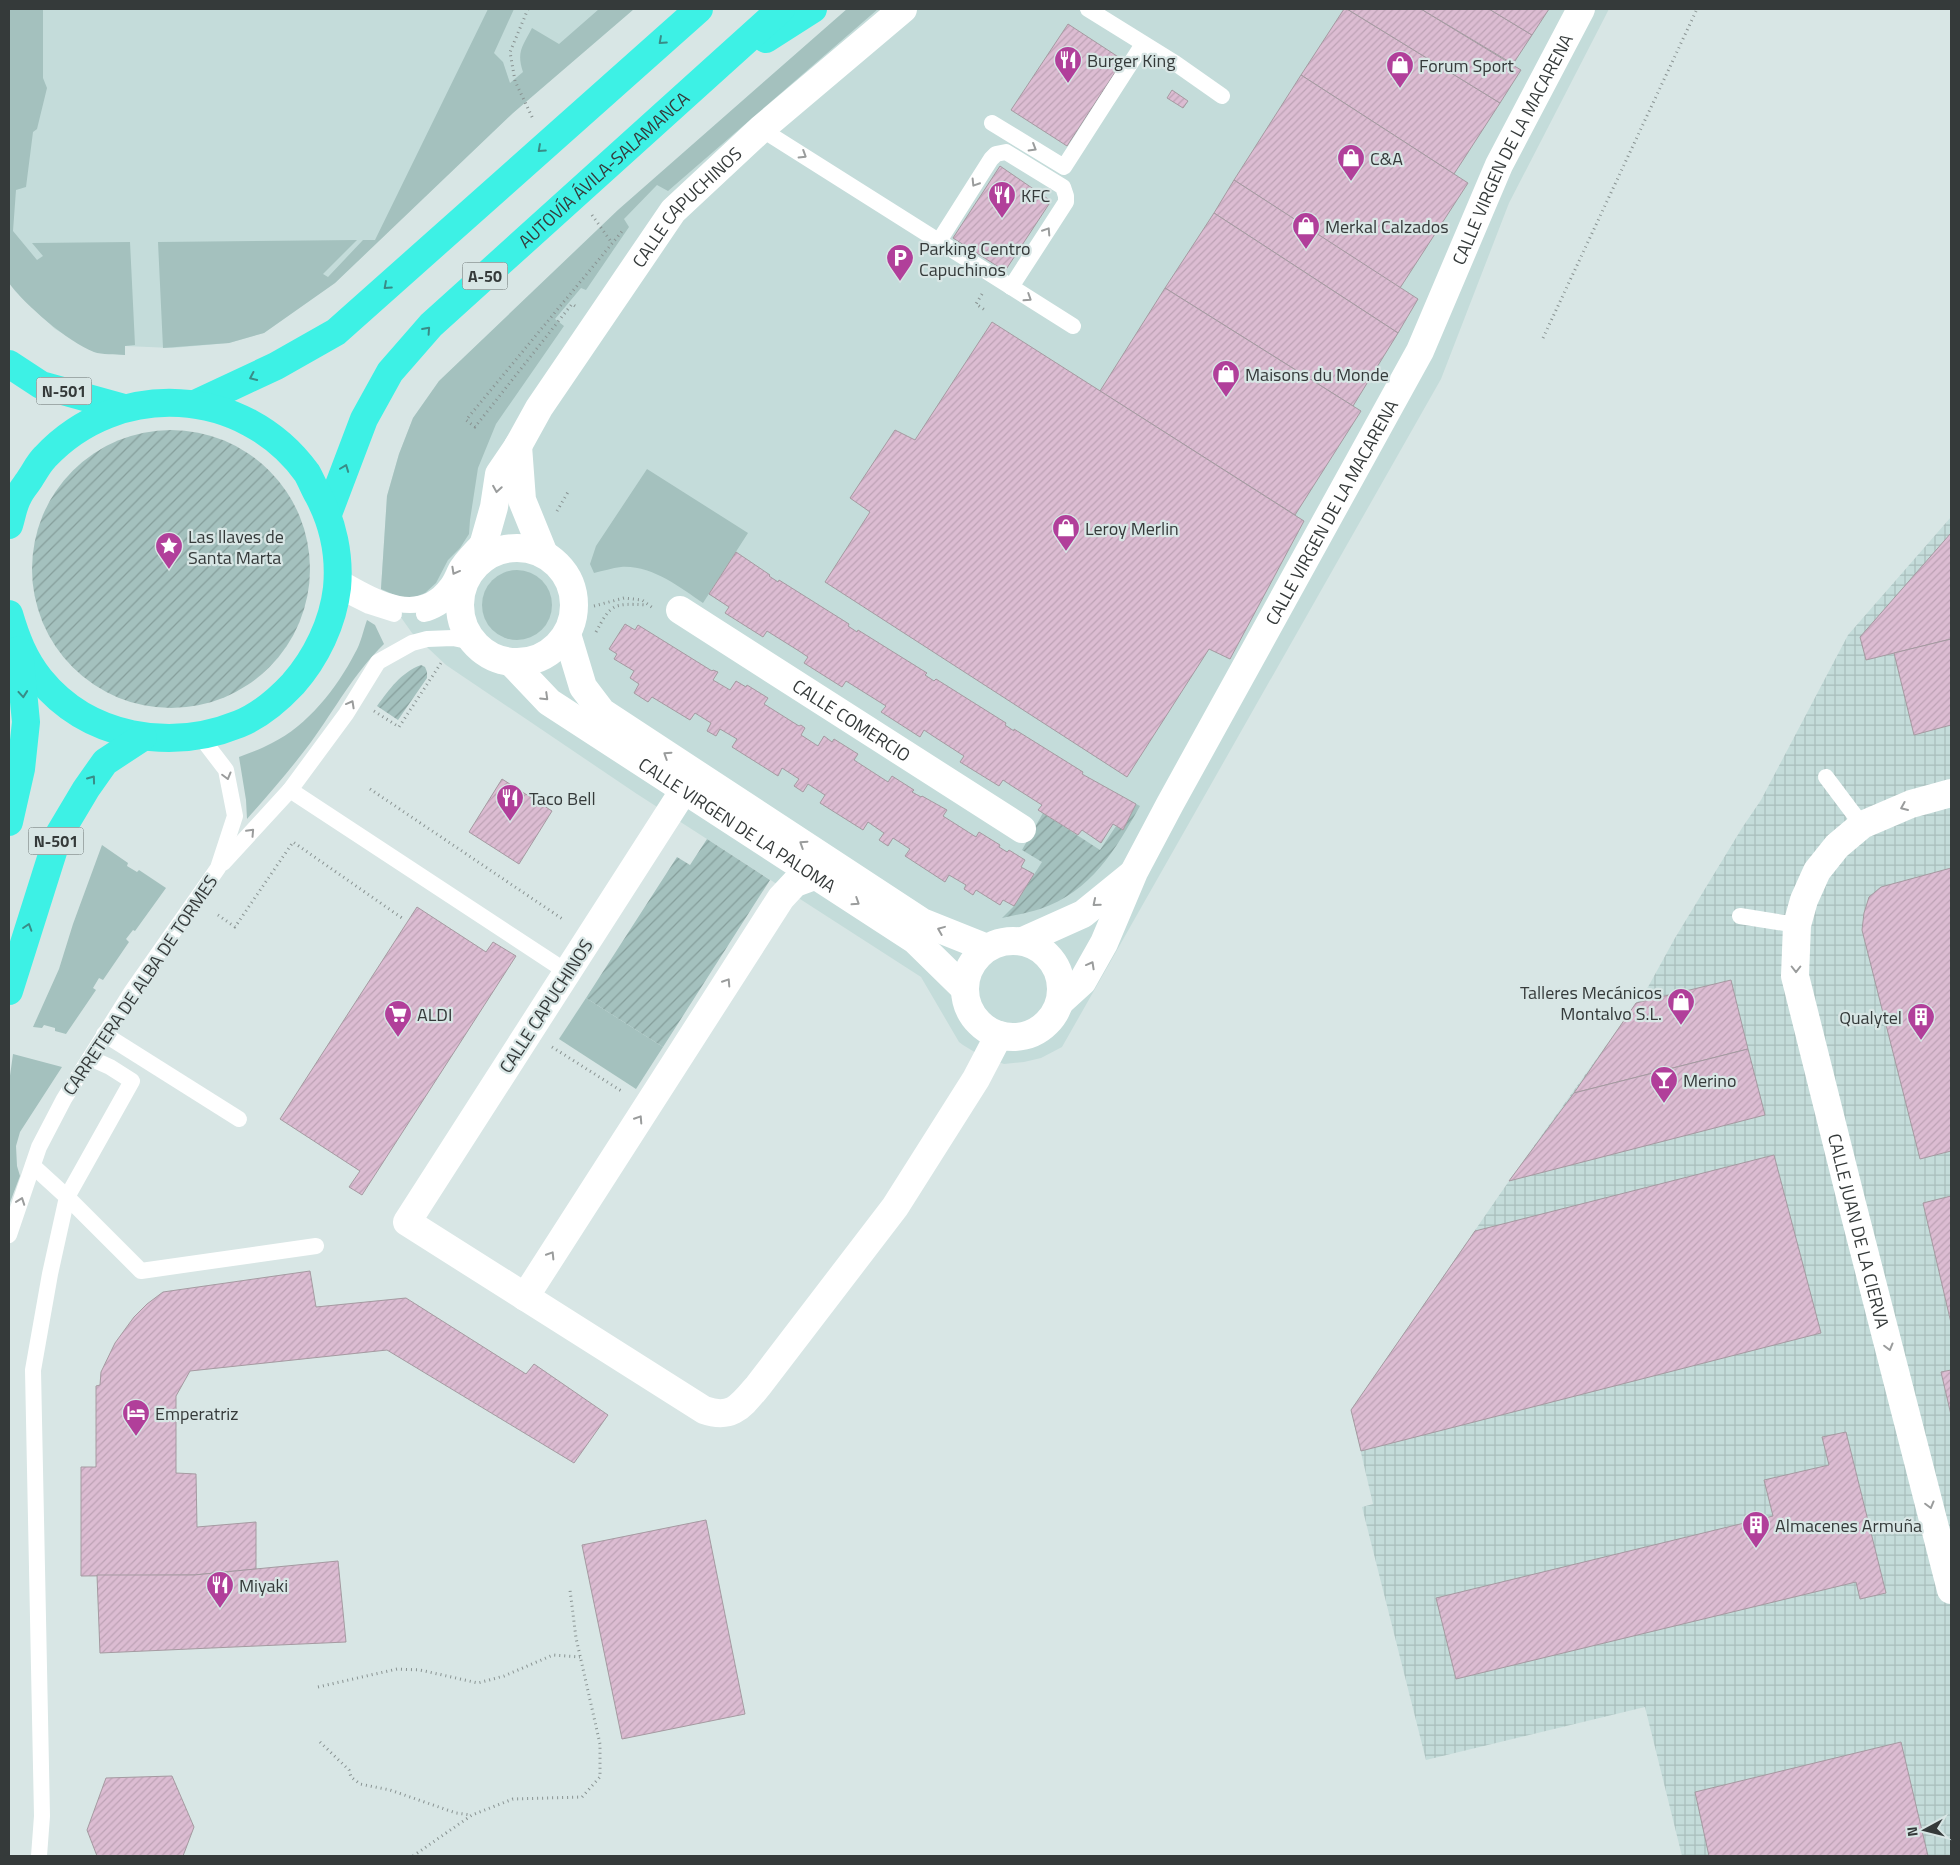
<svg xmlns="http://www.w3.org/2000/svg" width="1960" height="1865" viewBox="0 0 1960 1865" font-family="'Titillium Web',sans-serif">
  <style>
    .built { fill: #c4dcda }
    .industrial { fill: url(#industrial-grid) }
    .green { fill: #a4c1be }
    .garden { fill: url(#garden-furrows) }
    .building { fill: url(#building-hatch); stroke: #a59aa1 }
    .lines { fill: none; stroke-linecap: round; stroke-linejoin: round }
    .path { stroke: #899392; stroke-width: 3; stroke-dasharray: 1 4; stroke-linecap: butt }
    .lane { stroke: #fff; stroke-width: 16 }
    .street { stroke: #fff; stroke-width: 28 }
    .highway { stroke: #3df1e5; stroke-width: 28 }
    .oneway { stroke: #398c87 }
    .oneway2 { stroke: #9a9c9c }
    .labels { text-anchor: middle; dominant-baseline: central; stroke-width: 4.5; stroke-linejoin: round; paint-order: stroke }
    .shield { fill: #d8e6e5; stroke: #666e6d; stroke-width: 1 }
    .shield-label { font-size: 16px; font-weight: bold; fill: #353a3a }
    .poi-label { font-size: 18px; fill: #353a3a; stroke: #d8e6e5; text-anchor: start }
    .street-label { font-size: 18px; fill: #353a3a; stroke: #d8e6e5 }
  </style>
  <defs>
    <pattern id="industrial-grid" width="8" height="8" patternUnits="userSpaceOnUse" patternTransform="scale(1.25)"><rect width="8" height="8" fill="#c4dcda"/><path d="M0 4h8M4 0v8" fill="none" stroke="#a9bebc"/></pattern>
    <pattern id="garden-furrows" width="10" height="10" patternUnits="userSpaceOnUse" patternTransform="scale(1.25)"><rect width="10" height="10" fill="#a4c1be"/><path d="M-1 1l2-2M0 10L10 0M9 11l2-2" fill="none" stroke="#869e9b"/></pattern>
    <pattern id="building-hatch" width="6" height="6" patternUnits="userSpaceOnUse" patternTransform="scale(1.25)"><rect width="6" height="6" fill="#dcbcd2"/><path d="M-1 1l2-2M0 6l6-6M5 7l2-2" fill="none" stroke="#bda2b5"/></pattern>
  </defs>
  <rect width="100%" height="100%" fill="#d8e6e5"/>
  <g class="built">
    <path d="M9 9H634L513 113 335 283 264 333 229 343 172 348 125 346V355L94 352 55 329 15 291 9 283Z"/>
    <path d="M847 9H1609L1509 203 1441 379 1062 1047 1041 1058 1024 1062 1004 1064 981 1056 963 1045 959 1042 921 977 637 794 446 665 412 633 381 589 387 496 399 454 413 418 439 381 618 210Z"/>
  </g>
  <path class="industrial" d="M1951 517V1856H1682L1645 1707 1426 1760 1362 1507 1373 1504 1351 1410 1509 1181 1648 987 1675 938 1742 828 1761 800 1848 635Z"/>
  <g class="green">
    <path d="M9 9H43V78L47 88 37 129 33 132 26 187 16 190 13 231 37 260 43 256 32 243 130 242 135 345 125 346V355C115 354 102 355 94 352 68 342 25 305 9 283Z"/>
    <path d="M488 9H514L494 53 503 62 510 83 523 72C516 51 523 46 532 28L559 44 599 9H634L513 113 335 283 264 333 229 343 163 348 158 242 357 240 323 274 328 277 363 240H375Z"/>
    <path d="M847 9H878L668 191 657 185 624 219 629 227 586 290 581 288 555 319 564 326 496 424 478 468 470 520 469 534 460 548 448 560 436 583 425 593 410 599 397 596 381 589 387 496 399 454 413 418 439 381 618 210Z"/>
    <path d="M647 469 748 533 703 603C679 587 652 565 621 567 612 568 603 571 594 573L590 564 596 546Z"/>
    <circle cx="517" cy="605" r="35"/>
    <path d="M367 620 375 625 384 644C354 673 335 709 311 742 291 769 269 794 247 819L246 800 239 757C250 753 261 749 272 743 307 726 337 688 355 653 361 643 363 631 367 620Z"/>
    <path d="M102 845 128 863 127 866 137 872 139 870 166 888 135 931 133 930 126 939 129 942 103 980 99 978 93 988 96 990 66 1034 55 1031V1028L44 1025 42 1028 33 1027 59 969 73 924Z"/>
    <path d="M586 998 663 1047 636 1089 559 1039Z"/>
    <path d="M13 1054 62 1067 20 1132 16 1146 17 1166 20 1176 9 1205V1083Z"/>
  </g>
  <g class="garden">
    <circle cx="171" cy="569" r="139"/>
    <path d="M421 665 425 667 427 672V678L398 720 377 706C390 689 400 673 421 665Z"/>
    <path d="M1136 804 1140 806C1116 849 1091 892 1040 909 1028 913 1015 915 1002 918L1014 906 1042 862 1022 850 1043 813 1100 850 1116 826 1123 830Z"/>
    <path d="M707 839 770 880 663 1047 586 998 677 857 690 865Z"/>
  </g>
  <g class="building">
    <path d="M1344 9H1347L1500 103 1454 174 1301 75Z"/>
    <path d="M1347 9H1421L1521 70 1500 103Z"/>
    <path d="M1421 9H1489L1532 35 1513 64Z"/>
    <path d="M1489 9H1549L1532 35Z"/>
    <path d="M1068 24 1123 60 1067 146 1011 110Z"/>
    <path d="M1301 75 1468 183 1400 288 1234 180Z"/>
    <path d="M1172 90 1188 101 1183 108 1167 98Z"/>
    <path d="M1000 166 1051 201 1005 271 953 238Z"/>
    <path d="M1234 180 1418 299 1398 333 1214 213Z"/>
    <path d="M1214 213 1398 333 1353 406 1165 288Z"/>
    <path d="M1165 288 1361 411 1295 515 1100 391Z"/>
    <path d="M992 322 1304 521 1230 659 1209 649 1127 777 825 582 870 512 850 498 895 430 915 440Z"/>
    <path d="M1951 533V639L1866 660 1860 637Z"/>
    <path d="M736 552 770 575 769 576 778 582 779 580 849 624 848 626 857 632 858 630 927 673 925 675 934 681 936 679 1006 723 1005 725 1014 731V729L1083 772 1082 774 1136 804 1123 830 1113 824 1101 843 1082 830 1078 835 1038 810 1042 805 1012 786 1003 780 999 786 960 762 964 756 933 736 924 730 920 737 881 712 886 706 846 681 842 687 804 663 808 657 799 651 767 631 763 637 725 613 729 607 709 594Z"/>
    <path d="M625 624 635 630 638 625 712 671 713 670 718 672 713 680 730 690 736 681 746 687 747 685 768 698 764 704 799 726 801 725 805 728 801 735 818 746 824 736 832 742 834 739 858 754 854 760 888 782 892 776 914 790 912 792 921 797 922 796 947 810 943 816 976 837 979 832 1000 845 999 847 1007 852 1009 850 1025 860 1021 867 1034 874 1014 906 1003 900 1000 905 976 890 973 895 964 889 966 885 949 875 945 882 905 856 910 849 893 838 888 846 879 840 884 833 868 822 863 830 820 803 825 795 808 784 803 792 794 786 799 779 782 768 778 776 767 769 732 747 737 739 720 729 716 736 707 731 711 723 695 713 690 720 652 697 648 702 634 693 639 684 630 678 634 671 614 659 617 654 609 649Z"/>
    <path d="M1951 639V725L1914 735 1894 653Z"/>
    <path d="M502 779 552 811 519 864 469 832Z"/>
    <path d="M1951 868V1151L1920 1159 1862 930 1864 913 1869 897 1881 887Z"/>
    <path d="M417 907 486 952 493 942 516 956 362 1195 349 1187 360 1171 280 1119Z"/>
    <path d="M1731 980 1748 1049 1574 1093 1636 1003Z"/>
    <path d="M1748 1049 1765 1115 1509 1181 1574 1093Z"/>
    <path d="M1774 1155 1821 1333 1361 1451 1351 1410 1475 1231Z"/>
    <path d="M1951 1196V1323L1923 1203Z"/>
    <path d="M310 1271 316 1307 406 1298 526 1374 534 1364 608 1415 574 1463 387 1350 190 1371 176 1396V1473L196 1474 197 1527 256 1522V1569L194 1575 81 1576V1467H96V1386L100 1385 101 1372 115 1343 134 1317 147 1304 163 1292Z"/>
    <path d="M1951 1370V1415L1941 1372Z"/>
    <path d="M1846 1432 1886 1593 1860 1599 1856 1582 1456 1679 1436 1598 1773 1516 1764 1480 1829 1465 1822 1437Z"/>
    <path d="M706 1520 745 1714 622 1739 582 1545Z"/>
    <path d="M338 1561 346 1642 100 1653 97 1575H194Z"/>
    <path d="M1901 1742 1928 1856H1709L1695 1792Z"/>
    <path d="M172 1776 194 1827 183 1856H97L87 1830 106 1778Z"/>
  </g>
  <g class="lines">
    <g class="path">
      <path d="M528 9 510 52 515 81 533 119"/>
      <path d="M592 215 612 243"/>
      <path d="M982 294 976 304 985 310"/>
      <path d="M575 306 572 304 475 427 466 420 624 229"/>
      <path d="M1543 338 1697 9"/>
      <path d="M557 511 568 492"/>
      <path d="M594 606 624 598 642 600 653 608"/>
      <path d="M596 632C611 604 613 603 646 605"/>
      <path d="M374 711 399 727 443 660"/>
      <path d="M370 789 564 920"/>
      <path d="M218 915 235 927 293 842 402 918"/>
      <path d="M552 1047 623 1092"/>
      <path d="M318 1687 397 1669 420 1670 478 1683 504 1676 553 1655 580 1657"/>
      <path d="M320 1742 349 1770 351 1777 360 1784 390 1790 456 1813 471 1815"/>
      <path d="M413 1856 472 1815 513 1799 582 1797 600 1777V1744L576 1638 570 1590"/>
    </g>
    <g class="lane">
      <path d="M1088 9 1175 63 1222 96"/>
      <path d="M992 123 1064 167 1143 44"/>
      <path d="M761 129 1073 326"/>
      <path d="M939 241 991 159 996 154 1006 152 1063 187 1066 196V202L1011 287"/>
      <path d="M337 576C370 594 417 626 447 585 452 579 454 571 458 565 465 555 473 547 481 539"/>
      <path d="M337 590 369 606 394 614"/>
      <path d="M424 614C438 611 449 601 460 593"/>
      <path d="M1826 777 1862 825"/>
      <path d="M290 790 567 972"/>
      <path d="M223 863 290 790 346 714 378 662 412 643 427 639 453 638 472 642"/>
      <path d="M1740 916 1797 925"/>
      <path d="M104 1034 239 1119"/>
      <path d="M90 1058 110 1067 132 1081 67 1197 141 1271 316 1246"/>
      <path d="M33 1166 67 1197 50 1274 33 1370 42 1816 39 1856"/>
      <path d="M9 1235 39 1147 64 1099 132 991 218 868 235 816 226 770 200 736"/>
    </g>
    <g class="street">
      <path d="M518 446 522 500 544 554"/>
      <circle cx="517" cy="605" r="57"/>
      <path id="s1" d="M479 560 494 507 499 474 518 446 539 408 673 211 761 129 903 9"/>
      <path id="s2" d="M680 610 1022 829"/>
      <path d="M567 634 583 687 602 712 922 922 987 948"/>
      <path id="s3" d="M511 662 549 702 915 940 964 988"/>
      <path d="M684 790 407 1222 704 1410C732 1420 741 1406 758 1386L895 1207 976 1079 999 1035"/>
      <path id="s4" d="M1951 793 1911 804 1862 825 1837 846 1817 871 1804 900 1797 925 1795 976 1851 1200 1951 1590"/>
      <path d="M1025 940 1083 914 1131 875"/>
      <circle cx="1013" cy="989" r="48"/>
      <path id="s5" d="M1060 1002 1082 982 1104 943 1134 872 1170 804 1420 351 1499 165 1581 9"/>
      <path d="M525 1297 781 898 795 883 814 876"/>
    </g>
    <g class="highway">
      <path d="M766 39 813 9"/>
      <path d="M9 364 41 385 124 408"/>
      <path d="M195 404 276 366 336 332 699 9"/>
      <path id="s6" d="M328 514 364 419 390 372 431 325 781 9"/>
      <path d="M9 525C12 516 13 506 18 497 21 490 27 484 31 477 35 471 39 463 45 457 118 379 244 386 307 473 311 480 314 488 318 495 333 523 340 556 337 588 333 623 316 658 293 684 278 700 259 716 239 724 170 752 88 738 40 679 24 659 16 638 9 614"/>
      <path d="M9 822 21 769 26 722 19 650"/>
      <path d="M9 991 58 836 86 789 105 762 143 737"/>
    </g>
  </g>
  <defs><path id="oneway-chevron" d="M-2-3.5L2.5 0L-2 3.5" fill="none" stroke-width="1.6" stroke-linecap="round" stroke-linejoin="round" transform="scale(1.25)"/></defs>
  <g class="oneway">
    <use href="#oneway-chevron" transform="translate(662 41) rotate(138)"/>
    <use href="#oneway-chevron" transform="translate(541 149) rotate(138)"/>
    <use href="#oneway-chevron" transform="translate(387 286) rotate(138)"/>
    <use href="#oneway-chevron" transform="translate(427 330) rotate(-48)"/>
    <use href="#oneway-chevron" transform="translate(253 377) rotate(155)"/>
    <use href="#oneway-chevron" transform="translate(345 468) rotate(-69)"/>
    <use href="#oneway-chevron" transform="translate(23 694) rotate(85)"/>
    <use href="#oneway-chevron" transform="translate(92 779) rotate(-54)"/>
    <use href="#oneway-chevron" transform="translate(28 927) rotate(-72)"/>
  </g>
  <g class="oneway2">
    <use href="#oneway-chevron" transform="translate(1033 148) rotate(31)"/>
    <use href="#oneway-chevron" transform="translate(803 155) rotate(32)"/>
    <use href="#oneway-chevron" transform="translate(975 183) rotate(122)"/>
    <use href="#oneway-chevron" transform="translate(1047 231) rotate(-57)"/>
    <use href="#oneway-chevron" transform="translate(1028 298) rotate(33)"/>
    <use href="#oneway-chevron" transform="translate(497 489) rotate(99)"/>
    <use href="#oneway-chevron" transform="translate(455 571) rotate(119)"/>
    <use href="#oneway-chevron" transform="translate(545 697) rotate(44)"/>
    <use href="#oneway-chevron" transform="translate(351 704) rotate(-61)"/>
    <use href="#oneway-chevron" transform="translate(667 755) rotate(-147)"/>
    <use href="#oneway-chevron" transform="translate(227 776) rotate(75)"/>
    <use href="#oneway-chevron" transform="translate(1904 807) rotate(157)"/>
    <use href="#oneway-chevron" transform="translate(251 832) rotate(-47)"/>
    <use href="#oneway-chevron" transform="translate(803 844) rotate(-147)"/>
    <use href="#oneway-chevron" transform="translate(856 902) rotate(33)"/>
    <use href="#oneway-chevron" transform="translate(1096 903) rotate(140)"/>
    <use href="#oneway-chevron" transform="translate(941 930) rotate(-158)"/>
    <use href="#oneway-chevron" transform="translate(1091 965) rotate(-61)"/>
    <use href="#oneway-chevron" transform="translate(1796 969) rotate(90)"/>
    <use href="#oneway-chevron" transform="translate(727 982) rotate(-57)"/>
    <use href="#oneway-chevron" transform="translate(639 1119) rotate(-57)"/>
    <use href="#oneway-chevron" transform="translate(21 1201) rotate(-70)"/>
    <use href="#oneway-chevron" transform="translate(551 1255) rotate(-58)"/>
    <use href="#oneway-chevron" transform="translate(1889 1347) rotate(75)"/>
    <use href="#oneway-chevron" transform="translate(1930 1505) rotate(75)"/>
  </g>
  <defs>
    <symbol id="restaurant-pin" viewBox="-11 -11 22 30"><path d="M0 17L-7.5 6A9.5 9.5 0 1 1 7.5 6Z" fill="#b13f9a" stroke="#d8e6e5"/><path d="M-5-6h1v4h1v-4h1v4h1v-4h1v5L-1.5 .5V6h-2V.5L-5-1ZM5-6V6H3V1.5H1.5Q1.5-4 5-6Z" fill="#fff"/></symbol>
    <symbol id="shop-pin" viewBox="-11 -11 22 30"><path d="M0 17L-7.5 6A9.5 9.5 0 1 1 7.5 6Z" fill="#b13f9a" stroke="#d8e6e5"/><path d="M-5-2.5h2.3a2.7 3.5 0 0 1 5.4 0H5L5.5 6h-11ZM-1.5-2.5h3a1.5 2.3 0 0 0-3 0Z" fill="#fff"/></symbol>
    <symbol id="parking-pin" viewBox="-11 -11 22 30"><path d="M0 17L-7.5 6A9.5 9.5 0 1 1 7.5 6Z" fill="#b13f9a" stroke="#d8e6e5"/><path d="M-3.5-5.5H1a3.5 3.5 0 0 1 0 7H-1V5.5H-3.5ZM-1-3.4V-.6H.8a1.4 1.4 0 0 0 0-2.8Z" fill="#fff"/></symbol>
    <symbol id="sight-pin" viewBox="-11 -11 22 30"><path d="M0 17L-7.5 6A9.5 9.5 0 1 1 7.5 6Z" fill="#b13f9a" stroke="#d8e6e5"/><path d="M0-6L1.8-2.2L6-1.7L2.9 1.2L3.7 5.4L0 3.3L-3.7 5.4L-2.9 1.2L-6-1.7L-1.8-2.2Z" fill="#fff"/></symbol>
    <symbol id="supermarket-pin" viewBox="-11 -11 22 30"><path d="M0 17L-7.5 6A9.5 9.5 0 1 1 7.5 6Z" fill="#b13f9a" stroke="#d8e6e5"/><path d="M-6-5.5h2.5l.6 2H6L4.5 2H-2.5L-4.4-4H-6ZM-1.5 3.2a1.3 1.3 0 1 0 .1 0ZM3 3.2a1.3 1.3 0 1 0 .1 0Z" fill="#fff"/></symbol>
    <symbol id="building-pin" viewBox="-11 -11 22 30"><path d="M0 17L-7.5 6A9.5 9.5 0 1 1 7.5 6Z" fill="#b13f9a" stroke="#d8e6e5"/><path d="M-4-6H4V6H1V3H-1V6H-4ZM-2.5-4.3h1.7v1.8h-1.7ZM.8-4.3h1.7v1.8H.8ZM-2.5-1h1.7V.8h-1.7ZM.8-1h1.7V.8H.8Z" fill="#fff"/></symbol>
    <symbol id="bar-pin" viewBox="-11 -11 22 30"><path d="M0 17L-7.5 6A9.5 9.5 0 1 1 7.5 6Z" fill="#b13f9a" stroke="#d8e6e5"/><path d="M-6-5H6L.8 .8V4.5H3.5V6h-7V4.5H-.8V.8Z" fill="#fff"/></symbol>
    <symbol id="hotel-pin" viewBox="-11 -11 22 30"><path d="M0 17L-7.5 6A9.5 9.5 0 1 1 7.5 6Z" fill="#b13f9a" stroke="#d8e6e5"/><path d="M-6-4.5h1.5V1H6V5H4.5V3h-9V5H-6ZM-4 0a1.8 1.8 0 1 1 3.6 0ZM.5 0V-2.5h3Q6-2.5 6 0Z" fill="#fff"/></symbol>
  </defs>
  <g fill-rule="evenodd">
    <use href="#restaurant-pin" x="1052" y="44" width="32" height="43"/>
    <use href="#shop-pin" x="1384" y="49" width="32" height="43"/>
    <use href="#shop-pin" x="1335" y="142" width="32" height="43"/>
    <use href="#restaurant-pin" x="986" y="179" width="32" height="43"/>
    <use href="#shop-pin" x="1290" y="210" width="32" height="43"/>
    <use href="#parking-pin" x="884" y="242" width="32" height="43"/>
    <use href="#shop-pin" x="1210" y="358" width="32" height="43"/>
    <use href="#shop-pin" x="1050" y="512" width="32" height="43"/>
    <use href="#sight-pin" x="153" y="530" width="32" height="43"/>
    <use href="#restaurant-pin" x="494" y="782" width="32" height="43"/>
    <use href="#shop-pin" x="1665" y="986" width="32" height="43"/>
    <use href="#supermarket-pin" x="382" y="998" width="32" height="43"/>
    <use href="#building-pin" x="1905" y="1001" width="32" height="43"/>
    <use href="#bar-pin" x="1648" y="1064" width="32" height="43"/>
    <use href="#hotel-pin" x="120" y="1397" width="32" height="43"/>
    <use href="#building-pin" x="1740" y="1509" width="32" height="43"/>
    <use href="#restaurant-pin" x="204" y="1569" width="32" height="43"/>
  </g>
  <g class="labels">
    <g class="shield">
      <rect x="462.5" y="262.5" width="45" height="27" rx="4"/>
      <rect x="36.5" y="377.5" width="55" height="27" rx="4"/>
      <rect x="28.5" y="827.5" width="55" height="27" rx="4"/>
    </g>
    <g class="shield-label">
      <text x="485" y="276">A-50</text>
      <text x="64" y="391">N-501</text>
      <text x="56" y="841">N-501</text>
    </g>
    <g class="poi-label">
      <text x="1087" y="60">Burger King</text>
      <text x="1419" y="65">Forum Sport</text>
      <text x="1370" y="158">C&amp;A</text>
      <text x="1021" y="195">KFC</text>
      <text x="1325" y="226">Merkal Calzados</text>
      <text x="919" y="248">Parking Centro<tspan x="919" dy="21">Capuchinos</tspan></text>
      <text x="1245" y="374">Maisons du Monde</text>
      <text x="1085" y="528">Leroy Merlin</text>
      <text x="188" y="536">Las llaves de<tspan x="188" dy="21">Santa Marta</tspan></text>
      <text x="529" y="798">Taco Bell</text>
      <text x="1662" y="992" text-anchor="end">Talleres Mecánicos<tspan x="1662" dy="21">Montalvo S.L.</tspan></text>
      <text x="417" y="1014">ALDI</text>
      <text x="1902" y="1017" text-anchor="end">Qualytel</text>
      <text x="1683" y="1080">Merino</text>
      <text x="155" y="1413">Emperatriz</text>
      <text x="1775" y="1525">Almacenes Armuña</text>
      <text x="239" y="1585">Miyaki</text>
    </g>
    <g class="street-label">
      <text stroke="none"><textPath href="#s5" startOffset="968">CALLE VIRGEN DE LA MACARENA</textPath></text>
      <text stroke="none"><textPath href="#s6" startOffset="450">AUTOVÍA ÁVILA-SALAMANCA</textPath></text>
      <text stroke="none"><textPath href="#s1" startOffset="416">CALLE CAPUCHINOS</textPath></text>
      <text stroke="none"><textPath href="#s5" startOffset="562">CALLE VIRGEN DE LA MACARENA</textPath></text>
      <text stroke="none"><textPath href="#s2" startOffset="204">CALLE COMERCIO</textPath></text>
      <text stroke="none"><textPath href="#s3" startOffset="280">CALLE VIRGEN DE LA PALOMA</textPath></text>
      <text transform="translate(140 985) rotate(-56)">CARRETERA DE ALBA DE TORMES</text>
      <text transform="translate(546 1006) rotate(-57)">CALLE CAPUCHINOS</text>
      <text stroke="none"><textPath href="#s4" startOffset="531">CALLE JUAN DE LA CIERVA</textPath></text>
    </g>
  </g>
  <rect width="1960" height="1865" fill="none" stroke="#353a3a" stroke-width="20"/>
  <g transform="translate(1925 1830) rotate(263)" stroke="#d8e6e5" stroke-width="4" paint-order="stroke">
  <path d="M0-4L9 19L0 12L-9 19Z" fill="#353a3a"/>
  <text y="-8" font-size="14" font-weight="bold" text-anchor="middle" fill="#353a3a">N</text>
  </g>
</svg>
